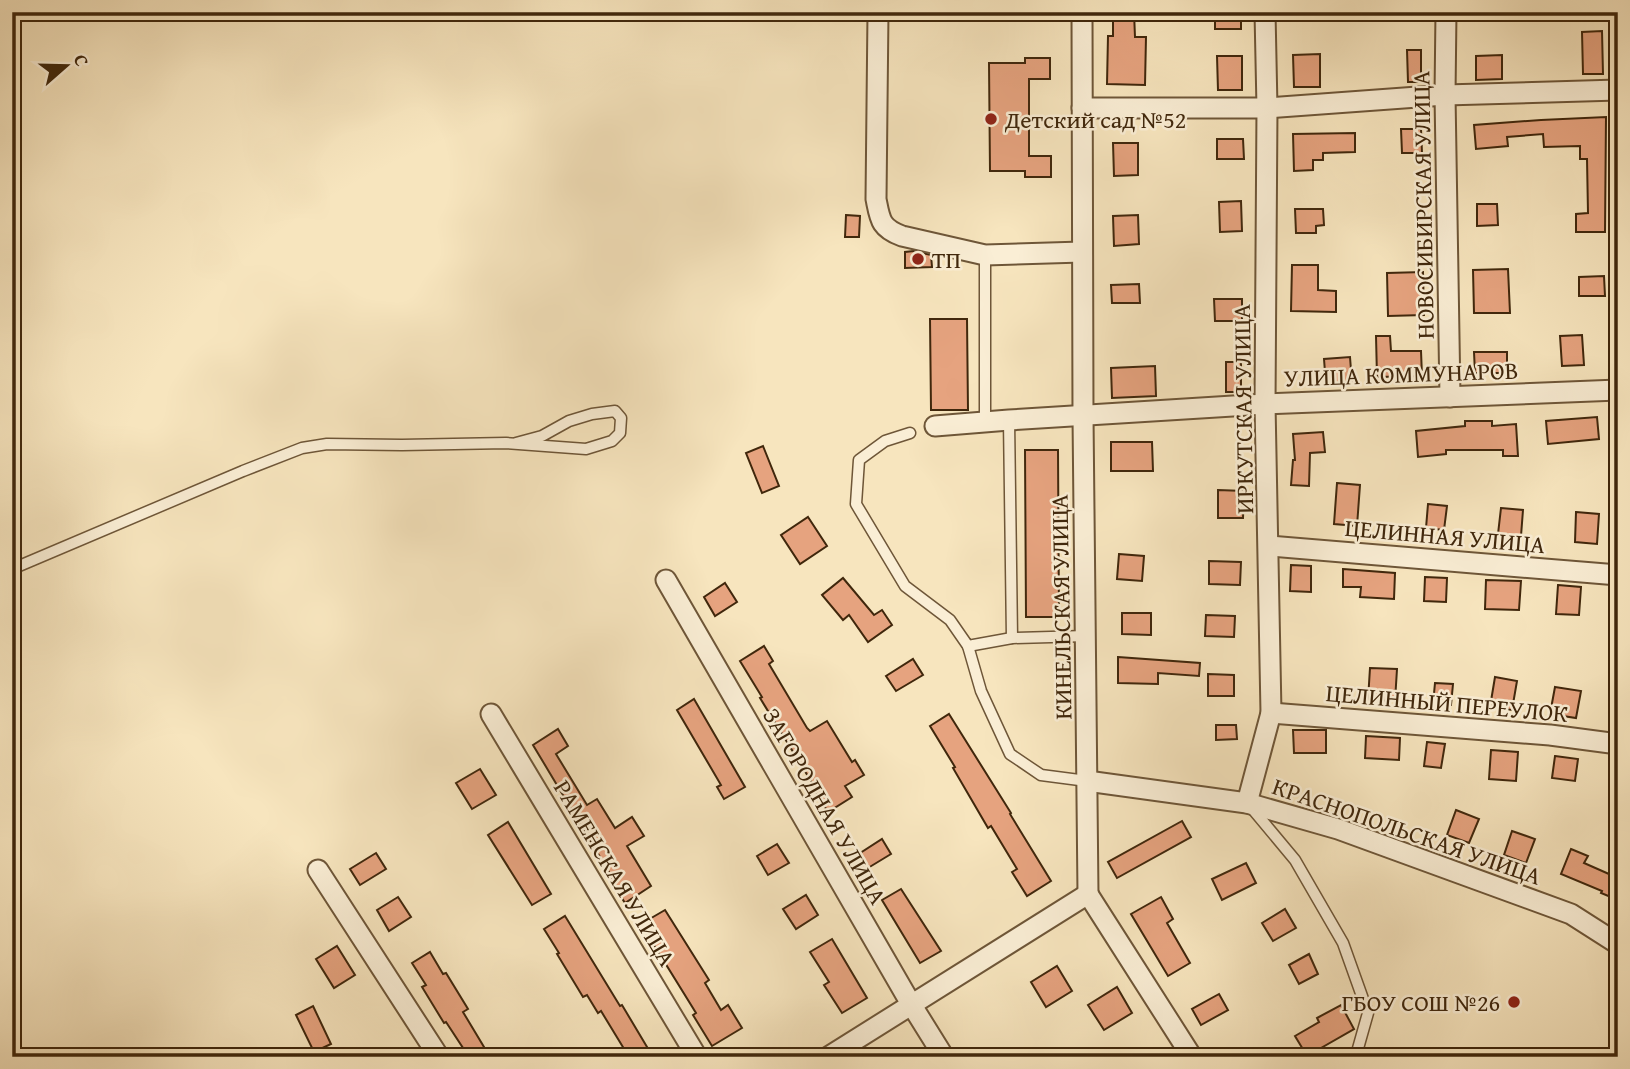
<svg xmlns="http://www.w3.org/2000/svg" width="1630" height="1069" viewBox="0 0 1630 1069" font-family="'Gentium Book Plus',serif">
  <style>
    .building { fill: #e6a37f; stroke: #40270c; stroke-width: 2 }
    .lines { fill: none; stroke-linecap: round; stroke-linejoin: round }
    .service-casing { stroke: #6e5638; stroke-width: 13 }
    .minor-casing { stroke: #6e5638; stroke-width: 23 }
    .service { stroke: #faeed5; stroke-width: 10 }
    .minor { stroke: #faeed5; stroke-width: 19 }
    .poi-dot { fill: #8f2418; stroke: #faeed5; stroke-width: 2.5 }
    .labels { text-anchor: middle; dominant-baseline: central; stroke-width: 5; stroke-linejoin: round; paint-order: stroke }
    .poi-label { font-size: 24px; fill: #40270c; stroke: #faeed5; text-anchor: start }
    .street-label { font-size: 24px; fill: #40270c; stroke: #faeed5 }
  </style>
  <rect width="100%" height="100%" fill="#f7e5be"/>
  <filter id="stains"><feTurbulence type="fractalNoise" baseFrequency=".00286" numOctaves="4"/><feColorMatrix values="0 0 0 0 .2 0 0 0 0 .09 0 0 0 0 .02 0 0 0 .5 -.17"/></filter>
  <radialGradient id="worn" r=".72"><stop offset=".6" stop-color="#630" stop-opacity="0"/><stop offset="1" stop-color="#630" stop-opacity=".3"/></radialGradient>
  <g class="building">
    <path d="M1113 12H1134L1135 37H1146L1145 85 1107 84 1108 36H1113Z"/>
    <rect x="1215" y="12" width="26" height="17"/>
    <path d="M1602 31 1603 74H1583L1582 32Z"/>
    <path d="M1407 50H1421V82H1408Z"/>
    <path d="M1320 54V87H1294L1293 55Z"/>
    <path d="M1502 55V79L1476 80V56Z"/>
    <path d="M1217 56H1242V90H1218Z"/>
    <path d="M1025 58H1050V79H1029V156H1051V177H1025V171H990L989 63H1025Z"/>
    <path d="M1606 117 1605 232H1576V214L1588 213 1587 159H1580V146L1544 147 1543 134 1507 137 1508 146 1476 149 1474 125 1541 120Z"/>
    <path d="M1401 129H1421L1422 153H1402Z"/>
    <path d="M1355 133V152L1323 153V160H1313V170L1294 171 1293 134Z"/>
    <path d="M1217 139H1243L1244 159H1217Z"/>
    <path d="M1113 143H1138V175L1114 176Z"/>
    <path d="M1241 201 1242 231 1220 232 1219 202Z"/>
    <path d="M1477 204H1497L1498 225 1477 226Z"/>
    <path d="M1295 209H1323L1324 225 1316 226V233H1296Z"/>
    <path d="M846 215 860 216 859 237H845Z"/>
    <path d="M1138 215 1139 244 1114 246 1113 216Z"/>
    <path d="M914 251 931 255 932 267 905 268V252Z"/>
    <path d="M1292 265H1318V290L1336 291V312L1291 311Z"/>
    <path d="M1508 269 1510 313H1474L1473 270Z"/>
    <path d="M1423 272 1424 315 1388 316 1387 273Z"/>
    <path d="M1604 276 1605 296H1579V277Z"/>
    <path d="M1139 284 1140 303H1112L1111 285Z"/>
    <path d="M1214 299H1242V321H1215Z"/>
    <path d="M930 319H967L968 410H931Z"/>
    <path d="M1582 335 1584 365 1562 366 1560 336Z"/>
    <path d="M1376 336H1390L1391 351H1421L1422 376 1377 377Z"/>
    <path d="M1474 352H1507V373H1475Z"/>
    <path d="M1350 357 1352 383 1326 385 1324 359Z"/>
    <rect x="1226" y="362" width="15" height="30"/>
    <path d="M1155 366 1156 396 1112 398 1111 368Z"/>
    <path d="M1597 417 1599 439 1548 444 1546 421Z"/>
    <path d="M1465 421H1492V426L1516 424 1518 456H1503V450H1446V454L1418 457 1416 431 1465 426Z"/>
    <path d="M1323 432 1325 452 1310 453 1309 486 1291 485 1293 460H1295L1293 434Z"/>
    <path d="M1111 442H1152L1153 471H1111Z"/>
    <path d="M763 446 779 486 762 493 746 453Z"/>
    <path d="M1025 450H1058L1059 617H1026Z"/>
    <path d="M1337 483 1360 485 1357 526 1334 524Z"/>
    <path d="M1218 490 1244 491 1243 518H1218Z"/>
    <path d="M1428 504 1447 506 1444 530 1426 528Z"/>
    <path d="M1501 508 1523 510 1521 536 1498 534Z"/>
    <path d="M1576 512 1599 514 1597 544 1575 542Z"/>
    <path d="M808 517 827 546 800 564 781 535Z"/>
    <path d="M1119 554 1144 556 1142 581 1117 579Z"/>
    <path d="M1209 561 1241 562 1240 585 1209 584Z"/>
    <path d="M1291 565 1311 566V592L1290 591Z"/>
    <path d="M1343 569 1395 573 1394 599 1360 597 1361 587H1343Z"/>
    <path d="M1425 577 1447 578 1446 602 1424 601Z"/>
    <path d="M843 578 874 615 882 610 892 625 868 642 849 615 843 620 822 595Z"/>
    <path d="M1486 580 1521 581 1519 610 1485 609Z"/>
    <path d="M725 583 737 602 715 616 704 597Z"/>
    <path d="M1558 585 1581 587 1579 615 1556 614Z"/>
    <path d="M1122 613H1151V635L1122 634Z"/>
    <path d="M1206 615 1235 616 1234 637 1205 636Z"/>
    <path d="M764 646 773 661 769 664 807 728 810 731 827 721 852 762 855 760 864 775 845 786 852 797 828 812 812 786H814L760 698 762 697 740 661Z"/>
    <path d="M1118 657 1200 663 1199 676 1158 673V684L1118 683Z"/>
    <path d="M913 659 923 675 896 691 886 676Z"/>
    <path d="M1370 668 1397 669 1395 701 1368 700Z"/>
    <path d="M1208 674 1234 675V696H1208Z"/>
    <path d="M1495 677 1517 681 1512 710 1490 707Z"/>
    <path d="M1435 683 1453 684 1451 705 1433 704Z"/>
    <path d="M1555 687 1581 691 1576 718 1550 714Z"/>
    <path d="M694 699 745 787 724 799 717 787 721 785 677 710Z"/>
    <path d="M949 714 1011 813 1010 814 1051 881 1027 896 1012 872 1017 869 991 826 988 828 953 768 955 767 930 726Z"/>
    <path d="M1216 725H1236L1237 739 1216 740Z"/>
    <path d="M558 729 568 746 556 754 587 805 597 799 615 828 632 817 644 836 627 846 651 886 625 903 610 879 612 877 533 745Z"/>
    <path d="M1293 730H1326V753H1294Z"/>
    <path d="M1366 736 1400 738 1399 760 1365 758Z"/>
    <path d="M1427 742 1445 744 1441 768 1424 766Z"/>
    <path d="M1491 750 1518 752 1516 781 1489 779Z"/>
    <path d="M1555 756 1578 759 1575 781 1552 778Z"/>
    <path d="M480 769 496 795 472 809 456 783Z"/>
    <path d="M1456 810 1479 819 1469 843 1447 835Z"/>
    <path d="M1182 821 1191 837 1117 878 1108 862Z"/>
    <path d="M508 822 551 894 532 905 488 835Z"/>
    <path d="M1512 831 1535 839 1526 863 1504 855Z"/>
    <path d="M882 839 891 854 863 871 854 857Z"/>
    <path d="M777 844 789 863 768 875 757 856Z"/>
    <path d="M1571 849 1588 856 1584 863 1618 878V900L1601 893 1602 891 1561 874Z"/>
    <path d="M376 853 386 869 360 885 350 869Z"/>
    <path d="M1246 863 1256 883 1222 900 1212 879Z"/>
    <path d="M901 889 941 951 920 963 882 900Z"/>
    <path d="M806 895 818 915 796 929 783 909Z"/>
    <path d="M398 897 411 917 389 931 377 910Z"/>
    <path d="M1161 897 1173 919 1167 923 1190 963 1168 976 1131 914Z"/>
    <path d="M1285 909 1296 928 1273 941 1262 923Z"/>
    <path d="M665 910 709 980 705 983 721 1010 728 1005 742 1028 712 1046 693 1015 696 1013 641 924Z"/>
    <path d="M565 916 620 1006 622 1005 653 1057H629L601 1011 598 1013 587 995 583 997 557 954 559 953 544 929Z"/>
    <path d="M832 939 867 998 842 1013 824 985 829 982 810 952Z"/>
    <path d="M337 946 355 975 334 988 316 959Z"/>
    <path d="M430 952 443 974 446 973 468 1009 463 1012 484 1047 469 1057 446 1022 444 1023 422 987 426 985 412 963Z"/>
    <path d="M1309 954 1318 974 1299 984 1289 965Z"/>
    <path d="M1057 966 1072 991 1046 1007 1031 982Z"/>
    <path d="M1117 987 1132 1013 1104 1030 1088 1005Z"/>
    <path d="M1219 994 1228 1010 1201 1025 1192 1009Z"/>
    <path d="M1341 1005 1354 1029 1307 1056 1295 1036 1319 1022 1317 1018Z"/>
    <path d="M313 1006 331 1044 314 1052 296 1015Z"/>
  </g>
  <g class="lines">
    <defs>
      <g id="service">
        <path d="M985 255V423"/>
        <path d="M1009 420 1012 638"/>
        <path d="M910 433 885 441 859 460 856 504 905 586 950 620 968 646 1012 638 1086 636"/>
        <path d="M12 569 243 471 302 448 327 444 402 445 506 443 586 449 612 441 620 433 621 418 615 411 592 414 569 421 542 436 516 443"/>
        <path d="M968 646 981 691 1010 754 1041 775 1087 781"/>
        <path d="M1250 806 1295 860 1343 943 1368 1013 1357 1052 1345 1057"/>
      </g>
      <g id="minor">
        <path d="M878 12 876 199C880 219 880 228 902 236L985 255 1082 252"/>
        <path d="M1082 12 1083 416 1088 894"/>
        <path d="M1446 12 1445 95 1450 397"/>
        <path d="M1082 108H1267L1445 95 1618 90"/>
        <path d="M935 426 1009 420 1265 404 1618 390"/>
        <path d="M1269 546 1618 575"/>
        <path d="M666 580 911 1004 944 1057"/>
        <path d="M1271 713 1550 735 1618 744"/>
        <path d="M491 714 697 1057"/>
        <path d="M1087 781 1247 803 1338 829 1571 914 1618 944"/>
        <path d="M1247 803 1271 713 1265 404 1267 108 1265 12"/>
        <path d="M318 870 439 1057"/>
        <path d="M1088 894 1192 1057"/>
        <path d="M828 1057 1088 894"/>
      </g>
    </defs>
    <use href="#service" class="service-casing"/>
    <use href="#minor" class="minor-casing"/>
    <use href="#service" class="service"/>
    <use href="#minor" class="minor"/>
  </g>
  <g class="poi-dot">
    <circle cx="991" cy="119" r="7"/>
    <circle cx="918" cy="259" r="7"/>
    <circle cx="1514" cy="1002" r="7"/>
  </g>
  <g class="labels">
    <g class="poi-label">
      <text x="1005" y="119">Детский сад №52</text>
      <text x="932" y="259">ТП</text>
      <text x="1500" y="1002" text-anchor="end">ГБОУ СОШ №26</text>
    </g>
    <g class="street-label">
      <text transform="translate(1423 205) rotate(-91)">НОВОСИБИРСКАЯ УЛИЦА</text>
      <text transform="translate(1401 374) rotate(-2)">УЛИЦА КОММУНАРОВ</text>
      <text transform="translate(1243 409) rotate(-91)">ИРКУТСКАЯ УЛИЦА</text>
      <text transform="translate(1445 536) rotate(5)">ЦЕЛИННАЯ УЛИЦА</text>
      <text transform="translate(1061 607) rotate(-91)">КИНЕЛЬСКАЯ УЛИЦА</text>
      <text transform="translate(1447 703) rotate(5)">ЦЕЛИННЫЙ ПЕРЕУЛОК</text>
      <text transform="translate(825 806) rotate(60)">ЗАГОРОДНАЯ УЛИЦА</text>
      <text transform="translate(1407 831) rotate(19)">КРАСНОПОЛЬСКАЯ УЛИЦА</text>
      <text transform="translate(615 873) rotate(59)">РАМЕНСКАЯ УЛИЦА</text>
    </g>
  </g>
  <rect width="1630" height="1069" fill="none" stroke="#f7e5be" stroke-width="42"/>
  <rect x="14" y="14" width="1602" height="1041" fill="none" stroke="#40270c" stroke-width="3.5"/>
  <rect x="21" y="21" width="1588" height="1027" fill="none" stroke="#40270c" stroke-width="2"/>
  <g transform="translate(66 66) rotate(70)" stroke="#faeed5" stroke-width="5" paint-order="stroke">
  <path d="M0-5L12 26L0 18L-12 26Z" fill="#40270c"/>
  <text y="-10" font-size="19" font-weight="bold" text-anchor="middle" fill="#40270c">С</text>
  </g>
  <rect width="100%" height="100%" filter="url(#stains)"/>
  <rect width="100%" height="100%" fill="url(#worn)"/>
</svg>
